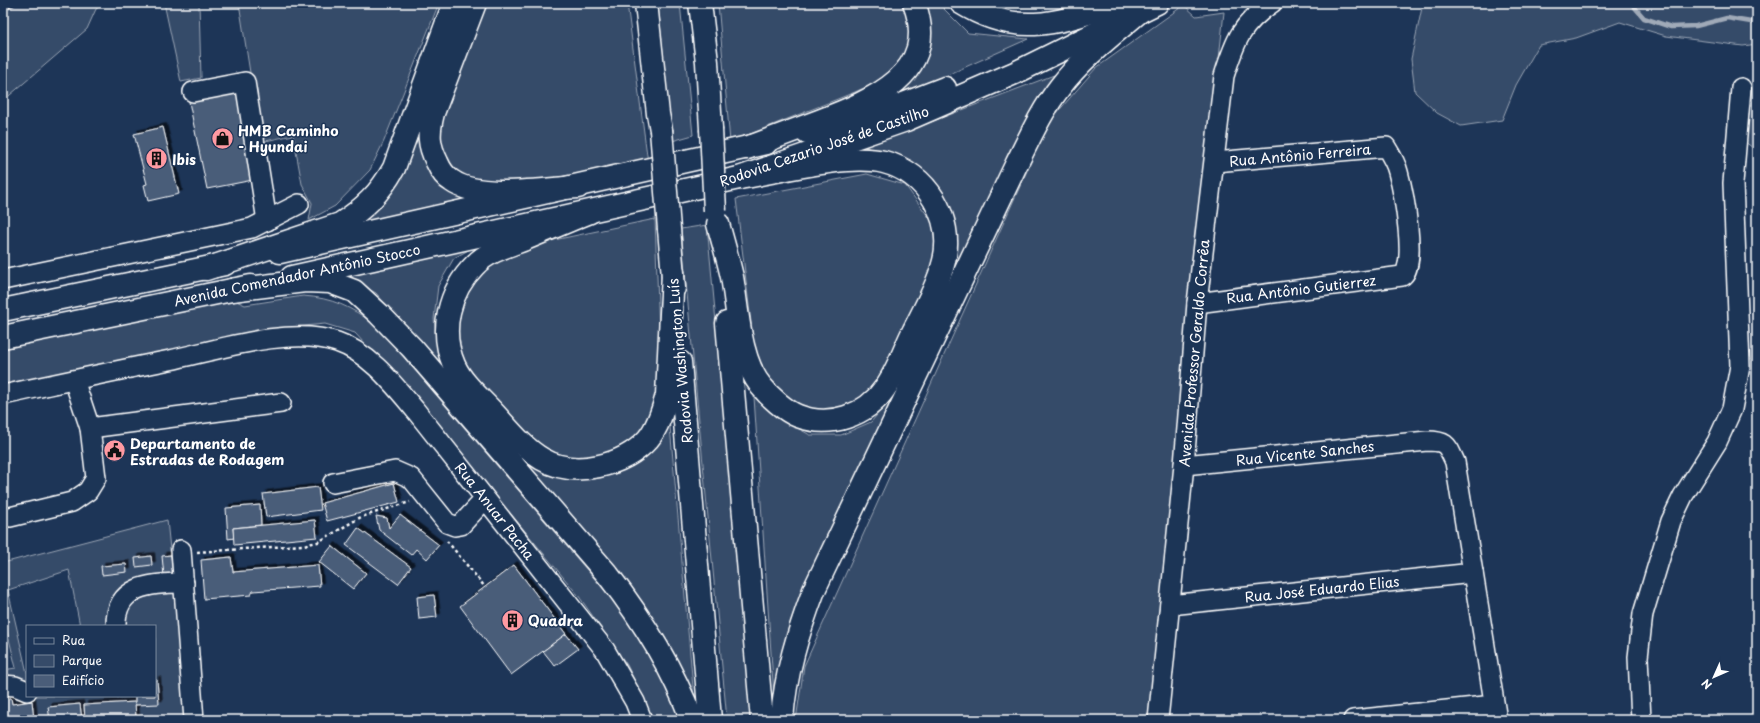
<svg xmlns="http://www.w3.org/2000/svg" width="1760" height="723" viewBox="0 0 1760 723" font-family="'Playpen Sans',sans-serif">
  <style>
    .green { fill: #364b69; stroke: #9aa5b4; fill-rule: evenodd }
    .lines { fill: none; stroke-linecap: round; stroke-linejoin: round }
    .stream { stroke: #a0aab8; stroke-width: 4.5 }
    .building { fill: #4a5d79; stroke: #fff; filter: url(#shadow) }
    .minor-casing { stroke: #fff; stroke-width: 22 }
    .major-casing { stroke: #fff; stroke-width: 25 }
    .highway-casing { stroke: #fff; stroke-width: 25 }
    .path { stroke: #fff; stroke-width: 2.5; stroke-dasharray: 3 3; stroke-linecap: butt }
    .minor { stroke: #1d3557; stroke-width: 19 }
    .major { stroke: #1d3557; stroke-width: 22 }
    .highway { stroke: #1d3557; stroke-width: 22 }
    .highway-bridge-casing { stroke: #fff; stroke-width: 25; stroke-linecap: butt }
    .highway-bridge { stroke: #1d3557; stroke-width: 22 }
    .labels { text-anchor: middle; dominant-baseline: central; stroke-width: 3; stroke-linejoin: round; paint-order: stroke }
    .poi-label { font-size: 14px; font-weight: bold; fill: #fff; stroke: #1d3557; text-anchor: start }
    .street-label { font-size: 14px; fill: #fff; stroke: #1d3557 }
  </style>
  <defs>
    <filter id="shadow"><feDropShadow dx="3.5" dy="-3.5" stdDeviation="0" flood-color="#0009"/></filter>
  </defs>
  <rect width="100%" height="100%" fill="#1d3557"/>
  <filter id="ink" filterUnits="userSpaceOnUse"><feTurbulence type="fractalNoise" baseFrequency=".025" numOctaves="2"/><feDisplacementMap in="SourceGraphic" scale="8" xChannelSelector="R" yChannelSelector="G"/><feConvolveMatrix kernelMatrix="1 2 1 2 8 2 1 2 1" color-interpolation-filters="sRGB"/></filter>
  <g filter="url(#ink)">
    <g class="green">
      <path d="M3 3H105L96 9 87 29 3 101Z"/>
      <path d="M164 3H199L201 78 181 82Z"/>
      <path d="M239 3H439L384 141 370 170 335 206 309 220 312 203 302 184 293 135 261 142Z"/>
      <path d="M463 3 421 149 474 201 348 230 378 204Z"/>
      <path d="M485 3H627L648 163 565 179 486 186 464 179 441 155 437 127Z"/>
      <path d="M658 3H680L693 135 672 141Z"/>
      <path d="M718 3H907L912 26 907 57 885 78 855 92 730 142Z"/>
      <path d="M924 3H938L968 33 1028 39 896 98 921 61Z"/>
      <path d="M1423 3H1757V44L1743 46 1666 36 1620 22 1576 38 1539 45 1516 85 1502 120 1461 126 1437 113 1415 92 1411 59Z"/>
      <path d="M1184 5 1196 16 1224 12 1148 720H796L804 666 1049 122 1096 68Z"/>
      <path d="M1757 69V151L1740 138Z"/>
      <path d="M1054 75 805 598 774 698 754 397 778 417 810 435H841L871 422 894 395 952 265 957 237 949 205 933 181 916 164 894 155 865 147Z"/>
      <path d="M867 174 905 185 933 223 937 264 874 397 843 418 808 416 766 382 754 346 736 199Z"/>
      <path d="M655 219 661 391 649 427 625 449 600 457 557 459 525 439 473 380 455 348 456 309 469 281 494 259 530 245Z"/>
      <path d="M707 225 753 720H727L681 229Z"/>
      <path d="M483 242 454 258 438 286 434 319 438 354 532 463 644 451 670 426 694 699 636 596 376 293 336 272Z"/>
      <path d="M303 296C333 298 350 307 375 324L637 628 687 720H654L627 665 578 595 428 414 355 333 325 324 292 327 3 389V342L228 297 245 305Z"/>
      <path d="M167 520 187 718 159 720H3V670L16 668 3 614V563ZM69 570 80 626H155V696H27V673L8 590Z"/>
    </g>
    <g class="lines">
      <g class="stream">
        <path d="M1631 3 1644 18 1671 27 1696 26 1727 18 1757 23"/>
        <path d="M3 11 15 3"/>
      </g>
    </g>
    <g class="building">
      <path d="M240 87 258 179 207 189 188 97Z"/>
      <path d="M163 127 179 194 148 201 144 185 147 184 134 134Z"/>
      <path d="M394 483 399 502 327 521 322 503Z"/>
      <path d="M318 487 321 510 266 517 263 494Z"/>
      <path d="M260 505 261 525 233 528 234 538 228 539 226 508Z"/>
      <path d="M400 515 439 545 427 559 416 549 411 555 379 530 376 516 387 518 389 528Z"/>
      <path d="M315 520 317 537 234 545 233 528Z"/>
      <path d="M358 528 411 567 398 584 346 545Z"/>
      <path d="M332 546 366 573 353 589 319 562Z"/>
      <path d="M171 555 173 575 164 576 162 556Z"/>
      <path d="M151 556 152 565 136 567 135 558Z"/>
      <path d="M231 557 233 572 318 565 320 586 253 591 251 595 204 599 201 560Z"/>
      <path d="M126 564 127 572 102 575 101 566Z"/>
      <path d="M514 565 566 634 511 675 460 606Z"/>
      <path d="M434 595 437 617 419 619 417 597Z"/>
      <path d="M566 634 578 649 555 666 543 651Z"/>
      <path d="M155 680H157L159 704 135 705V696H155Z"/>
      <path d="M11 698 12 704 32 701 34 720H3V699Z"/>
      <path d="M135 702 136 718 85 720 84 705Z"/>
      <path d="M80 704 82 720H50L48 707Z"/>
    </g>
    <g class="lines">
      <defs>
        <g id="minor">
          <path d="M193 92 245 82 267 221"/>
          <path d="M3 280 252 228 299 204"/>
          <path d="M1197 303 1402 276C1418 266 1403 190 1398 172 1396 163 1391 155 1386 147L1215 162"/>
          <path d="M74 380 90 428 281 403"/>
          <path d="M3 395C59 383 114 371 170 360 217 350 290 326 337 342 370 353 394 385 416 411L605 650 635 702 642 720"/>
          <path d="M1184 465 1427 441C1447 441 1447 445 1455 462L1497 720"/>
          <path d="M333 483 395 471 411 478 447 523 455 526 461 525 485 499"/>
          <path d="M10 517 72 502 88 491 96 478 90 428"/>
          <path d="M181 550 194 720"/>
          <path d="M1170 605 1473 573"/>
          <path d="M116 626C115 585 151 583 184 583"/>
          <path d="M3 685 15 686 27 691"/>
          <path d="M1158 720 1184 465 1197 303 1224 76C1235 41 1241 24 1272 3"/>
          <path d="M1353 720 1494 705"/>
          <path d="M1641 720 1638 657 1643 614 1671 521 1683 496 1717 442 1732 409 1740 366 1733 183 1741 88"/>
        </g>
        <g id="major">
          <path d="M807 133 888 110 945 88"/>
          <path d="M280 252 766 143"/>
          <path d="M292 277 739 178 906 120 1017 72 1157 3"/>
          <path d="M3 310 225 264"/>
          <path d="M3 337 251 286"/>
        </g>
        <g id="highway">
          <path d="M475 3 433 113C428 133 428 144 437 162 440 169 445 177 452 181 478 200 545 189 578 187"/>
          <path d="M646 3 658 114 661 130"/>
          <path d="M700 3 707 62 711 129"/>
          <path d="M961 3C1019 39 1060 22 1119 3"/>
          <path d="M747 148C771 139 795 130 819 121 871 101 941 74 914 3"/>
          <path d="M590 212C567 221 545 231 523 240 507 246 487 252 475 265 449 291 439 330 454 365 462 383 479 397 492 411 508 428 522 447 542 459 574 478 624 466 648 439 658 427 663 410 667 395L673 273"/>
          <path d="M718 224C723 242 728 259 732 277 738 310 739 359 761 386 769 396 785 411 798 416 830 428 866 416 885 388 897 372 904 350 913 332 924 310 938 285 944 261 954 218 927 173 884 162 847 153 778 172 739 178"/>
          <path d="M669 229 674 288"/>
          <path d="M206 269 340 224C364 209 380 193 394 168L454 3"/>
          <path d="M232 290 305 281 330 282 354 291 379 314 412 348 608 575C643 620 672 667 692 720"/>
          <path d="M727 323 762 720"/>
          <path d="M680 362 710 720"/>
          <path d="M782 720C785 674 798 633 814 590L1016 165C1029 139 1042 110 1060 87 1082 58 1111 36 1138 13"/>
        </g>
      </defs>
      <use href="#minor" class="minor-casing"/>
      <use href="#major" class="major-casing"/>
      <use href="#highway" class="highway-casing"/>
      <g class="path">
        <path d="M447 541 485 587"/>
        <path d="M197 552 303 545 318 542 361 517 410 502"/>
      </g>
      <use href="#minor" class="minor"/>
      <use href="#major" class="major"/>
      <use href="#highway" class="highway"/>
      <defs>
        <g id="highway-bridge">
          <path d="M711 129 715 211"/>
          <path d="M661 130 669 229"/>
        </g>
      </defs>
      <use href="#highway-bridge" class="highway-bridge-casing"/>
      <use href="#highway-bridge" class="highway-bridge"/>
    </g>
  </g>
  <defs>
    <symbol id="shop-disc" viewBox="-11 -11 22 22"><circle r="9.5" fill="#ff9aa2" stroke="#1d3557"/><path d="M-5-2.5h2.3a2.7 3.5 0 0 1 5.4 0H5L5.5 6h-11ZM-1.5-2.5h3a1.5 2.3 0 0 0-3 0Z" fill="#111"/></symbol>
    <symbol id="building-disc" viewBox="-11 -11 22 22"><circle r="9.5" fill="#ff9aa2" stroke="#1d3557"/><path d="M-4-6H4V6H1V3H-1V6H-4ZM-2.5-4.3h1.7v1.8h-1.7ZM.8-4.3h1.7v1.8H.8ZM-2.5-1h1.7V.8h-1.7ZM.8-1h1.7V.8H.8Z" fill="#111"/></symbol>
    <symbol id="civic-disc" viewBox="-11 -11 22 22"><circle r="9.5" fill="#ff9aa2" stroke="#1d3557"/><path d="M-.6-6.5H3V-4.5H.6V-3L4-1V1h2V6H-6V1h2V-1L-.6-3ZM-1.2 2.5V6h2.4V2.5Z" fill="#111"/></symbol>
  </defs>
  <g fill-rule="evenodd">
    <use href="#shop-disc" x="210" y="126" width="25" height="25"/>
    <use href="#building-disc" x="144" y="146" width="25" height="25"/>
    <use href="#civic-disc" x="102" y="438" width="25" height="25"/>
    <use href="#building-disc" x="500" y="608" width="25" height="25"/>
  </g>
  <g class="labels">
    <g class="poi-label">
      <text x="238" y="130">HMB Caminho<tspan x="238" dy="16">- Hyundai</tspan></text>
      <text x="172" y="159">Ibis</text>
      <text x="130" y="443">Departamento de<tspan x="130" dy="16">Estradas de Rodagem</tspan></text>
      <text x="528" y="620">Quadra</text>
    </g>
    <g class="street-label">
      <text transform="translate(824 146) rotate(-19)">Rodovia Cezario José de Castilho</text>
      <text transform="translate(1300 155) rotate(-5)">Rua Antônio Ferreira</text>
      <text transform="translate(297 275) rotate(-12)">Avenida Comendador Antônio Stocco</text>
      <text transform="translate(1301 289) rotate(-7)">Rua Antônio Gutierrez</text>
      <text transform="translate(1194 353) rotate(-85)">Avenida Professor Geraldo Corrêa</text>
      <text transform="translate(680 361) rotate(-95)">Rodovia Washington Luís</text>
      <text transform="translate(1305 453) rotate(-6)">Rua Vicente Sanches</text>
      <text transform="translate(495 511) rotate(52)">Rua Anuar Pacha</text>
      <text transform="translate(1322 589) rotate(-6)">Rua José Eduardo Elias</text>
    </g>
  </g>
  <rect width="1760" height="723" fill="none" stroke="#1d3557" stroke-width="16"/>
  <rect x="8" y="8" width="1744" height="707" fill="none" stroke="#fff" stroke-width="1.5" filter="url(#ink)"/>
  <rect x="26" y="625" width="130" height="72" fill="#1d3557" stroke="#77869a"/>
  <rect x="34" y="638" width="20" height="6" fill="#1d3557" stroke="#77869a"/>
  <text x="62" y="645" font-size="12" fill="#ffffff">Rua</text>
  <rect x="34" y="655" width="20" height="12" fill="#364b69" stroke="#77869a"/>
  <text x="62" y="665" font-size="12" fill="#ffffff">Parque</text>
  <rect x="34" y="675" width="20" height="12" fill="#4a5d79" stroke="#77869a"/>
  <text x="62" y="685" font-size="12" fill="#ffffff">Edifício</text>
  <g transform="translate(1714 677) rotate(225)" stroke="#1d3557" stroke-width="3" paint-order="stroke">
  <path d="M0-3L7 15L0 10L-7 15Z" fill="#ffffff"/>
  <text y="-6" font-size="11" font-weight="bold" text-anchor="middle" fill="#ffffff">N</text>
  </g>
</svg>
